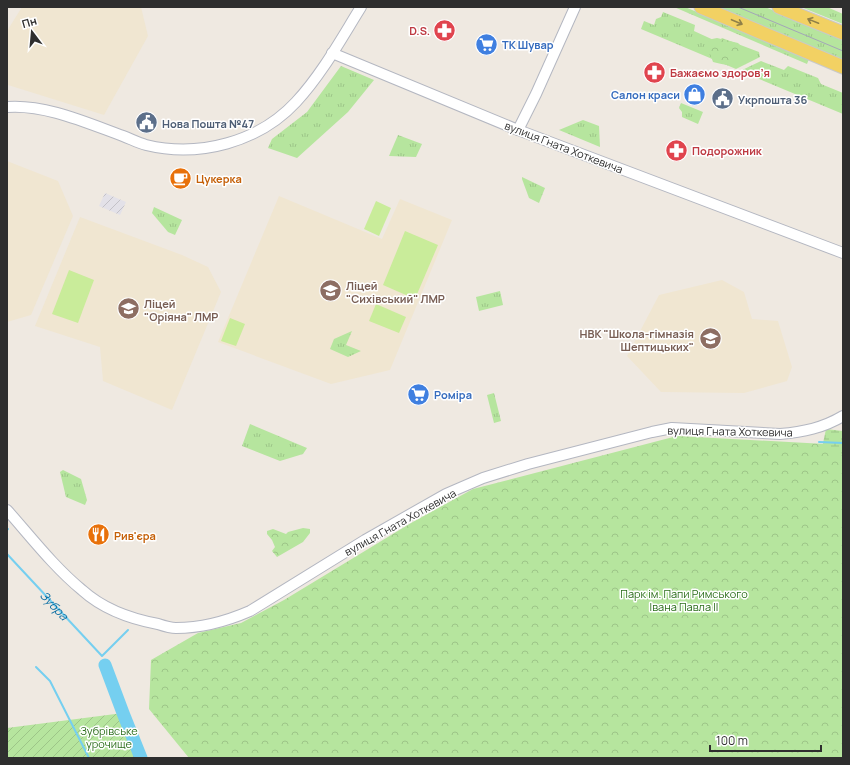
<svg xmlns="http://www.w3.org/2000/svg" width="850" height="765" viewBox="0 0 850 765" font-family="Manrope,sans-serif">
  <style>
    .industrial { fill: url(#industrial-furrows) }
    .education { fill: #f0e6d1 }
    .grass { fill: url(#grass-tufts) }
    .forest { fill: url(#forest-crowns) }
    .wetland { fill: url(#wetland-marsh) }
    .garden { fill: url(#garden-furrows) }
    .pitch { fill: #c9ec9a }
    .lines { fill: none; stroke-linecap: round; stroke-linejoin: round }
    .stream { stroke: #75cff0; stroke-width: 2 }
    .river { stroke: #75cff0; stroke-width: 13 }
    .minor-casing { stroke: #b4b7c1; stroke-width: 12 }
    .major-casing { stroke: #c9c9c9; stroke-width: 15 }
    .minor { stroke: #fff; stroke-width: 10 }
    .major { stroke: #f2d163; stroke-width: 13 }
    .tram { stroke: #a3a6b8; stroke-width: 1 }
    .oneway { stroke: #908048 }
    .labels { text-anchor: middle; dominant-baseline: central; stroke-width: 3; stroke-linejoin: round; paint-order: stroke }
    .health-label { font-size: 11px; font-weight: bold; fill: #be3a42; stroke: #fff; text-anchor: start }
    .shop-label { font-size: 11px; font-weight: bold; fill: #366cbe; stroke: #fff; text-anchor: start }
    .service-label { font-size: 11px; font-weight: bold; fill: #4e5e75; stroke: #fff; text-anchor: start }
    .street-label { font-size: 11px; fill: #2e2e2e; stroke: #fff }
    .food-label { font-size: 11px; font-weight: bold; fill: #c56008; stroke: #fff; text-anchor: start }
    .education-label { font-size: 11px; font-weight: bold; fill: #785e54; stroke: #fff; text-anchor: start }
    .park-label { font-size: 11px; fill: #2c6e1b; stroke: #fff }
    .water-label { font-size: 12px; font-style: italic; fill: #0d6fa3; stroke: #fff }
  </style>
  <defs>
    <pattern id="industrial-furrows" width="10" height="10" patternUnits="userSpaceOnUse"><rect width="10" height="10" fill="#e3e1e8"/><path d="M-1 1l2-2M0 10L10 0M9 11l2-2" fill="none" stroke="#c3c1c7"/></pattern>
    <pattern id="grass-tufts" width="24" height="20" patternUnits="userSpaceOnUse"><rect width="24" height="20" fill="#b6e59e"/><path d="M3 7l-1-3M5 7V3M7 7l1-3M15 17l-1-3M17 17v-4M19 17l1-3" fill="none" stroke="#9dc588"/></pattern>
    <pattern id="forest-crowns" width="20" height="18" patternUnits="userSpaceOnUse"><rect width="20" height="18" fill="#b6e59e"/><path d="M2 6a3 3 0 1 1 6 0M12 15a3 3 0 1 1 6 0" fill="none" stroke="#9dc588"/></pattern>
    <pattern id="wetland-marsh" width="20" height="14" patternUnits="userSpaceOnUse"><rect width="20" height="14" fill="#b6e59e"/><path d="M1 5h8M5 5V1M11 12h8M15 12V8" fill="none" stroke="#9dc588"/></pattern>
    <pattern id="garden-furrows" width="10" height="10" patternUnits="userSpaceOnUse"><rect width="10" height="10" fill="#b6e59e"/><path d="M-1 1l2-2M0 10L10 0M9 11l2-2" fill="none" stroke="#9dc588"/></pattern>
  </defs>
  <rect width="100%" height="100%" fill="#efe9e1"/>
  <path class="industrial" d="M105 193 126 202 120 215 99 206Z"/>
  <g class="education">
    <path d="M22 7H141L148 36 104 115 8 85 7 82V31Z"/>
    <path d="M7 161 58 181 73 216 31 315 7 322Z"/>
    <path d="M279 196 382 239 400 199 452 220 390 370 331 384 218 342Z"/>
    <path d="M80 217 182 255 208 267 221 292 172 410 103 381 100 347 35 326Z"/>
    <path d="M722 280 744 292 752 319 778 321 792 367 787 381 744 393 661 392 627 356 659 295Z"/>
  </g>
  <g class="grass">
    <path d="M674 7H685L809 59 807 64Z"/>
    <path d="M714 7H765L843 39V62Z"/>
    <path d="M801 7H827L843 14V24Z"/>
    <path d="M663 12 695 25 694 31 718 42 722 38 759 52 760 57 736 69 641 29 644 21 654 25 656 19 661 17Z"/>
    <path d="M761 61 784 70 788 66 818 78 821 84 843 93V114L740 71Z"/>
    <path d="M341 66 374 80 348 112 297 158 268 148 272 139 307 112Z"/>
    <path d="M681 103 703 112 698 124 682 117V112L679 108Z"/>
    <path d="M583 120 599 126 600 147 559 130Z"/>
    <path d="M398 135 422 144 416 157 389 156Z"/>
    <path d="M522 177 545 188 539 203 529 198 522 179Z"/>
    <path d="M154 207 182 220 175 235 168 232 152 213Z"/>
    <path d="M500 291 503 305 479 311 476 297Z"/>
    <path d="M352 331 346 345 361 351 348 357 330 349 334 339Z"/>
    <path d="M494 393 501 421 494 423 487 395Z"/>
    <path d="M250 424 307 448 303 454 280 461 242 446Z"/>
    <path d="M63 470 81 479 87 500 85 505 66 497 60 472Z"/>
  </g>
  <g class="forest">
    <path d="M717 38 738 43 744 49 740 63C732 67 721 64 713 62L708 48 709 41 712 39Z"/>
    <path d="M677 436 843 445V758H189L149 709 151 660 198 633 241 623 284 600 411 523 473 489Z"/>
    <path d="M303 528 310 529V533L303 542 277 557 272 551 275 547 272 540 267 534V531L273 529 286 534 288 532Z"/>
  </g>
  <path class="wetland" d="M826 429 843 431V454L822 448Z"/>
  <path class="garden" d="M123 713 141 758H7V728Z"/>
  <g class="pitch">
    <path d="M376 201 391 208 379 236 364 229Z"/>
    <path d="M405 231 438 245 415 299 383 285Z"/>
    <path d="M69 270 94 280 78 323 52 314Z"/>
    <path d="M376 304 406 317 399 333 369 321Z"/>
    <path d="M230 318 245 324 236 346 221 341Z"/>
  </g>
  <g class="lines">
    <g class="stream">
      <path d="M819 442 843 443"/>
      <path d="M7 530 8 529"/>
      <path id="s1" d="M7 554 102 656 128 630"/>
      <path d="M36 667 50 681 89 758"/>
    </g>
    <path class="river" d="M105 665 123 713 141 758"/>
    <defs>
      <g id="minor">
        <path d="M332 53 518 130 843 253"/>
        <path d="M7 107C45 104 87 123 123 136 131 139 138 143 146 145 199 158 259 142 296 102 322 74 341 39 361 7"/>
        <path d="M518 130 536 94 575 7"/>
        <path d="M7 510C31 537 54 567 82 590 103 609 131 619 158 624 164 626 171 628 176 628 202 628 227 621 250 611L365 540 446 494 483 478 528 464 652 432 672 428 780 434C803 432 823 428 843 416"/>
      </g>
      <g id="major">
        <path d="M701 7 843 67"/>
        <path d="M779 7 843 33"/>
      </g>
    </defs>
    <use href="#minor" class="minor-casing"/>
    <use href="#major" class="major-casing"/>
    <use href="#minor" class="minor"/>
    <use href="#major" class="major"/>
    <path class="tram" d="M738 7 843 51"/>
  </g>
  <defs><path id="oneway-shaft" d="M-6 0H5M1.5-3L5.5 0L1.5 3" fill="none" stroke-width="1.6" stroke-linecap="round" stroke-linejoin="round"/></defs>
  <g class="oneway">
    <use href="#oneway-shaft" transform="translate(813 21) rotate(-158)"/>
    <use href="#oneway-shaft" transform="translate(737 22) rotate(23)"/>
  </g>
  <defs>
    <symbol id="pharmacy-disc" viewBox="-11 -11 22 22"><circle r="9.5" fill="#e0444e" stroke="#fff"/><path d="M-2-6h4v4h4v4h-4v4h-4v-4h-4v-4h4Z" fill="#fff"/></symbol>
    <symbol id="supermarket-disc" viewBox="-11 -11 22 22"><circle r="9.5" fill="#3f7fe0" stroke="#fff"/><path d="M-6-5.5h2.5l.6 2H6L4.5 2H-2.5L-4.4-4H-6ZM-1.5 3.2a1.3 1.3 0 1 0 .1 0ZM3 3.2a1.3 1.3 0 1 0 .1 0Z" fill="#fff"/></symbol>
    <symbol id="shop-disc" viewBox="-11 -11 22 22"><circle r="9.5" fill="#3f7fe0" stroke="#fff"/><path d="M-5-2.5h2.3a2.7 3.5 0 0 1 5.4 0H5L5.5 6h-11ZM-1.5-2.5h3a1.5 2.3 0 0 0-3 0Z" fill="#fff"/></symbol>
    <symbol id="civic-disc" viewBox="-11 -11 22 22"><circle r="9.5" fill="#5c6f8a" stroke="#fff"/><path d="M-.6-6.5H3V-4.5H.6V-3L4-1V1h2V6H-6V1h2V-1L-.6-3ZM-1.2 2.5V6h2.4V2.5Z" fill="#fff"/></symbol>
    <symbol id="cafe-disc" viewBox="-11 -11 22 22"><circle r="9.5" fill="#e8710a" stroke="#fff"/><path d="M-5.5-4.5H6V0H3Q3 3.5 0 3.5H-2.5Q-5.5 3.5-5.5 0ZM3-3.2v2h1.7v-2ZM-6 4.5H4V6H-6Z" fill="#fff"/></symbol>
    <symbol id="school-disc" viewBox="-11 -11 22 22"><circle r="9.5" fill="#8d6e63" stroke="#fff"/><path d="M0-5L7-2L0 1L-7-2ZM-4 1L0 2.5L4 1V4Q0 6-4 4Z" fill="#fff"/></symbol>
    <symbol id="restaurant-disc" viewBox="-11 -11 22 22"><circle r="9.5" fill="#e8710a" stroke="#fff"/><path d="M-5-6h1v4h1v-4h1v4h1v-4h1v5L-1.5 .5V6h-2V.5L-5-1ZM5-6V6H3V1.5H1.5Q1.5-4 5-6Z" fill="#fff"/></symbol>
  </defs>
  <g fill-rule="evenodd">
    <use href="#pharmacy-disc" x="432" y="18" width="25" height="25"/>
    <use href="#supermarket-disc" x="474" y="32" width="25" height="25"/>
    <use href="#pharmacy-disc" x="642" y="60" width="25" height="25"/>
    <use href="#shop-disc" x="682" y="82" width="25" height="25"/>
    <use href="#civic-disc" x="710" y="86" width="25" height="25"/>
    <use href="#civic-disc" x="134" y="110" width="25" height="25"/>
    <use href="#pharmacy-disc" x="664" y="138" width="25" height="25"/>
    <use href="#cafe-disc" x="168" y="166" width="25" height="25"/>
    <use href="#school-disc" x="318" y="278" width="25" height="25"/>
    <use href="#school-disc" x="116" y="296" width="25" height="25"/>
    <use href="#school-disc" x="698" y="326" width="25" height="25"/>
    <use href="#supermarket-disc" x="406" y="382" width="25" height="25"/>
    <use href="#restaurant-disc" x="86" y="522" width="25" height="25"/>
  </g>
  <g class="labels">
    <g class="health-label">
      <text x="430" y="30" text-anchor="end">D.S.</text>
      <text x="670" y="72">Бажаємо здоровʼя</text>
      <text x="692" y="150">Подорожник</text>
    </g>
    <g class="shop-label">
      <text x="502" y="44">ТК Шувар</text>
      <text x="680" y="94" text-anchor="end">Салон краси</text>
      <text x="434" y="394">Роміра</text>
    </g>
    <g class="service-label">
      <text x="738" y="99">Укрпошта 36</text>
      <text x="162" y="123">Нова Пошта №47</text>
    </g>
    <g class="street-label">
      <text transform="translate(564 147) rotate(21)">вулиця Гната Хоткевича</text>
      <text transform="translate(730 431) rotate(1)">вулиця Гната Хоткевича</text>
      <text transform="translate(400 522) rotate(-29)">вулиця Гната Хоткевича</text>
    </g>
    <g class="food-label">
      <text x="196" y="178">Цукерка</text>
      <text x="114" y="535">Рив'єра</text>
    </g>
    <g class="education-label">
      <text x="346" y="285">Ліцей<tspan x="346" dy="13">"Сихівський" ЛМР</tspan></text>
      <text x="144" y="303">Ліцей<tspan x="144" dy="13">"Оріяна" ЛМР</tspan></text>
      <text x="694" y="333" text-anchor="end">НВК "Школа-гімназія<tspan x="694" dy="13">Шептицьких"</tspan></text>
    </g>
    <g class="park-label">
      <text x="684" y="593">Парк ім. Папи Римського<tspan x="684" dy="13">Івана Павла ІІ</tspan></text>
      <text x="109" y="730">Зубрівське<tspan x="109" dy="13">урочище</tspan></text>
    </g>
    <g class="water-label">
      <text stroke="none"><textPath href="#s1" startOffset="70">Зубра</textPath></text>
    </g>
  </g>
  <rect width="850" height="765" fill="none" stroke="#2e2e2e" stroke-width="16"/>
  <g transform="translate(32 32) rotate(344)" stroke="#ffffff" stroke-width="3" paint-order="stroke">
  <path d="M0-3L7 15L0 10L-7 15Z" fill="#2e2e2e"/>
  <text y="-6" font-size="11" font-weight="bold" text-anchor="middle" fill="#2e2e2e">Пн</text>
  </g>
  <path d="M710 745v6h111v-6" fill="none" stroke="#2e2e2e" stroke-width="2"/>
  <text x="716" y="745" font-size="12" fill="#2e2e2e" stroke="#ffffff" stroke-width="3" paint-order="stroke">100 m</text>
</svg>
